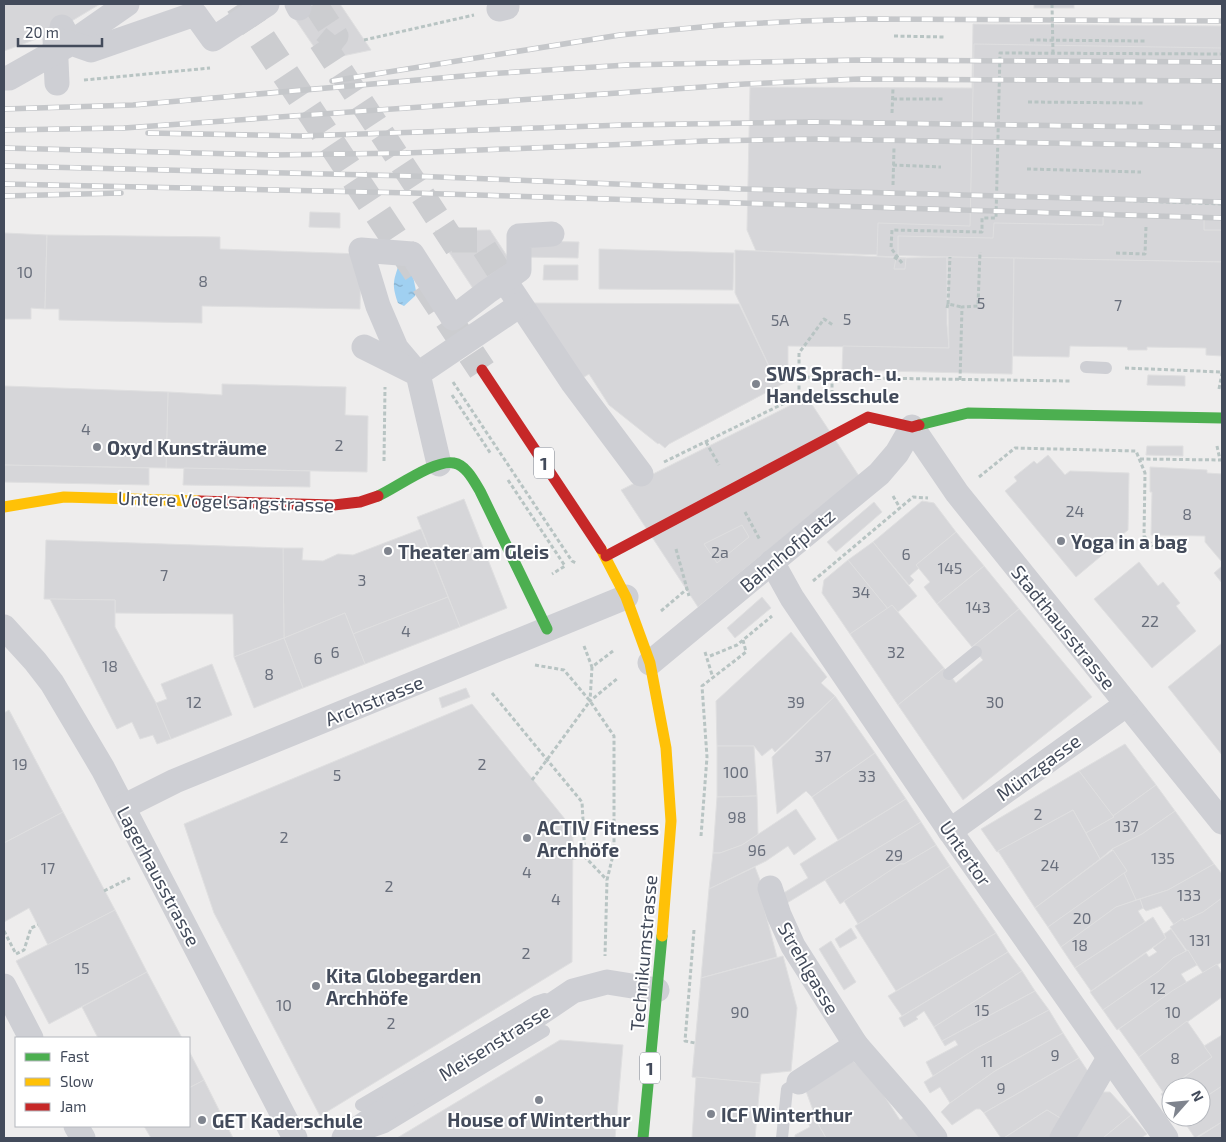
<svg xmlns="http://www.w3.org/2000/svg" width="1226" height="1142" viewBox="0 0 1226 1142" font-family="'Exo 2',sans-serif">
  <style>
    .water { fill: url(#water-ripples) }
    .building { fill: #d6d6d9; stroke: #dfdfe0 }
    .lines { fill: none; stroke-linecap: round; stroke-linejoin: round }
    .street-tunnel { stroke: #cccdd0; stroke-width: 25; stroke-dasharray: 25 12; stroke-linecap: butt }
    .primary-tunnel { stroke: #cccdd0; stroke-width: 28; stroke-dasharray: 28 14; stroke-linecap: butt }
    .path { stroke: #b8c4c3; stroke-width: 3; stroke-dasharray: 4 2.5; stroke-linecap: butt }
    .lane { stroke: #cecfd4; stroke-width: 12 }
    .street { stroke: #cecfd4; stroke-width: 25 }
    .fast { stroke: #4caf50; stroke-width: 11 }
    .slow { stroke: #ffc107; stroke-width: 11 }
    .jam { stroke: #c62828; stroke-width: 11 }
    .rail-casing { stroke: #c5c7ca; stroke-width: 5.5 }
    .rail { stroke: #fff; stroke-width: 4; stroke-dasharray: 11; stroke-linecap: butt }
    .path-bridge { stroke: #b8c4c3; stroke-width: 3; stroke-dasharray: 4 2.5; stroke-linecap: butt }
    .poi-dot { fill: #7f848e; stroke: #fff; stroke-width: 2 }
    .labels { text-anchor: middle; dominant-baseline: central; stroke-width: 4; stroke-linejoin: round; paint-order: stroke }
    .number-label { font-size: 16px; fill: #696f7c }
    .shield { fill: #fff; stroke: #7b818c; stroke-width: 1 }
    .shield-label { font-size: 18px; font-weight: bold; fill: #434b5b }
    .poi-label { font-size: 19px; font-weight: bold; fill: #434b5b; stroke: #fff; text-anchor: start }
    .street-label { font-size: 19px; fill: #434b5b; stroke: #fff }
  </style>
  <defs>
    <pattern id="water-ripples" width="26" height="14" patternUnits="userSpaceOnUse" patternTransform="scale(1.25)"><rect width="26" height="14" fill="#a0d0f1"/><path d="M2 4q2-2 4 0t4 0M15 11q2-2 4 0t4 0" fill="none" stroke="#84abc6"/></pattern>
  </defs>
  <rect width="100%" height="100%" fill="#eeeded"/>
  <path class="water" d="M400 261H410L416 291 415 296 404 306 398 303C391 283 394 280 400 261Z"/>
  <g class="building">
    <path d="M4 4H100L55 31 39 38 4 51Z"/>
    <path d="M305 4H340L371 50 323 60 291 13Z"/>
    <rect x="1034" y="4" width="40" height="4"/>
    <path d="M973 24 1222 26V262L947 257 756 251 747 230 750 87 972 88Z"/>
    <path d="M974 44 1222 48V230H1204V216L1103 214V225L994 223 993 238 898 236V257L877 256 878 223 970 226Z"/>
    <path d="M310 212 340 213V228L309 227Z"/>
    <path d="M490 230 515 268 476 293 435 231Z"/>
    <path d="M4 233 47 235 45 309 31 308V319H4Z"/>
    <path d="M47 235 220 237V249L361 254 360 309 202 306V323L59 320V309H45Z"/>
    <path d="M523 241 579 242 578 258 523 257Z"/>
    <path d="M599 249 734 253 733 290 599 289Z"/>
    <path d="M735 250 906 258 947 257V324L949 348 788 346V381H776L735 293Z"/>
    <path d="M947 257 1014 258 1012 374 842 370 843 346 949 348Z"/>
    <path d="M896 258H906L905 269H894Z"/>
    <path d="M1014 258 1222 262V356L1206 355V348L1147 347V350H1128L1127 347 1070 346 1069 357 1013 356Z"/>
    <path d="M544 265H578V280H543Z"/>
    <path d="M531 303 739 304 776 381H788L669 444 665 448 659 443 658 444 609 405 589 374 576 382Z"/>
    <path d="M1148 375 1185 376V386L1147 385Z"/>
    <path d="M222 384 346 387 345 415 368 416 367 472 166 468 168 392 222 395Z"/>
    <path d="M4 386 168 392 166 468 4 465Z"/>
    <path d="M807 397 859 476 698 607 621 490Z"/>
    <path d="M1147 446H1183V456L1146 455Z"/>
    <path d="M1048 455 1065 475 1070 471 1129 473 1128 530 1117 539 1119 541 1076 577 1005 491 1017 481 1014 477 1034 461 1037 464Z"/>
    <path d="M4 465 149 468V485L4 482Z"/>
    <path d="M1150 467 1207 470V473L1222 474V562L1205 542V536L1151 535 1152 492H1150Z"/>
    <path d="M184 468 310 471V487L183 485Z"/>
    <path d="M464 499 507 608 460 627 417 517Z"/>
    <path d="M922 501 934 503 956 532 916 565 919 568 910 576 914 580 909 585 873 542Z"/>
    <path d="M874 502 882 512 836 552 827 542Z"/>
    <path d="M742 525 749 537 717 563 704 544Z"/>
    <path d="M421 529 448 597 353 634 345 613 284 638 283 548H303L302 560 323 561 338 554 353 555Z"/>
    <path d="M956 532 984 566 937 604 924 587 930 582 916 565Z"/>
    <path d="M46 540 283 548 284 638 234 657 233 614 115 613V600L44 599Z"/>
    <path d="M873 542 917 596 898 612 892 605 888 609 848 560Z"/>
    <path d="M848 560 888 609 850 634 822 593 824 580Z"/>
    <path d="M1139 562 1158 586 1163 582 1180 603 1176 606 1196 631 1152 668 1094 599Z"/>
    <path d="M984 566 1019 609 972 647 937 604Z"/>
    <path d="M1222 566V583L1214 573Z"/>
    <path d="M448 597 460 627 365 664 353 634Z"/>
    <path d="M762 597 771 608 735 638 727 628Z"/>
    <path d="M50 599 115 600V627L156 703 171 739 157 744 153 735 140 739 132 722 117 729Z"/>
    <path d="M892 605 944 668 898 705 850 634Z"/>
    <path d="M1019 609 1092 697 963 800 898 705 944 668 956 683 983 660 972 647Z"/>
    <path d="M345 613 365 664 303 688 284 638Z"/>
    <path d="M791 632 827 677 821 683 835 696 775 752 772 748 762 756 754 746H717L716 701Z"/>
    <path d="M284 638 303 688 254 708 234 657Z"/>
    <path d="M1222 643V755L1168 687Z"/>
    <path d="M212 664 232 715 171 739 156 703 167 699 161 684Z"/>
    <path d="M466 688 470 697 442 708 439 698Z"/>
    <path d="M835 696 875 753 812 797 806 791 777 814 772 757Z"/>
    <path d="M472 704 573 829 572 962 320 1116 214 913 184 824Z"/>
    <path d="M9 710 63 812 4 843V713Z"/>
    <path d="M1125 744 1156 785 1113 816 1079 771Z"/>
    <path d="M717 746H754L757 796 717 797Z"/>
    <path d="M875 753 906 799 838 840 812 797Z"/>
    <path d="M1079 771 1114 817 1086 833 1073 810 997 852 981 829Z"/>
    <path d="M1156 785 1175 811 1142 834 1112 849 1100 859 1086 833 1114 817 1113 816Z"/>
    <path d="M757 796 758 835 742 845 720 853H713L717 797Z"/>
    <path d="M906 799 921 822 787 903 782 894 808 878 800 864Z"/>
    <path d="M796 809 816 839 794 855 788 846 766 861 709 889 713 853H720L742 845Z"/>
    <path d="M1073 810 1100 859 1035 908 998 851Z"/>
    <path d="M1175 811 1214 864 1168 890 1136 900 1124 873 1127 871 1112 849 1142 834Z"/>
    <path d="M63 812 115 910 48 945 29 908 4 922V843Z"/>
    <path d="M921 822 936 845 904 864H900L840 904 825 880Z"/>
    <path d="M936 845 950 866 858 924 844 901 900 864H904Z"/>
    <path d="M1113 850 1127 871 1048 927 1035 908Z"/>
    <path d="M1214 864 1222 874V898L1203 912 1184 921 1183 918 1174 925 1161 906 1146 911 1143 908 1140 899 1168 890Z"/>
    <path d="M950 866 996 933 896 991 855 926Z"/>
    <path d="M755 867 765 893 761 896 777 957 701 978 709 889Z"/>
    <path d="M1124 873 1136 900 1116 907 1061 947 1048 927Z"/>
    <path d="M1222 898V962L1203 973 1170 927 1183 918 1184 921 1203 912Z"/>
    <path d="M1140 899 1143 908 1138 911 1145 922 1075 968 1061 947 1116 907Z"/>
    <path d="M115 910 147 972 49 1024 16 961Z"/>
    <path d="M1153 917 1166 938 1091 991 1075 968Z"/>
    <path d="M851 928 857 938 840 948 835 939Z"/>
    <path d="M1171 929 1186 951 1173 958 1159 971 1103 1010 1090 992 1146 953 1149 957 1157 952 1153 948 1166 938 1164 934Z"/>
    <path d="M996 933 1008 952 902 1016 888 996Z"/>
    <path d="M831 941 856 982 844 990 819 949Z"/>
    <path d="M1188 950 1197 965 1181 974 1187 983 1117 1030 1103 1010 1159 971 1173 958Z"/>
    <path d="M1008 952 1022 971 934 1027 924 1011 916 1017 918 1019 904 1027 899 1018Z"/>
    <path d="M783 956 797 1008 791 1071 761 1074 760 1083 692 1077 701 978Z"/>
    <path d="M1217 964 1222 972V997L1139 1057 1119 1029 1172 991Z"/>
    <path d="M1022 971 1035 991 942 1041 934 1027Z"/>
    <path d="M147 972 182 1038H98L82 1007Z"/>
    <path d="M1035 991 1049 1010 977 1048 933 1076 926 1062 958 1045 955 1040 945 1046 942 1041Z"/>
    <path d="M1049 1010 1063 1033 995 1071 950 1103 940 1087 930 1093 924 1082 977 1048Z"/>
    <path d="M1187 1021 1212 1057 1163 1092 1139 1057Z"/>
    <path d="M1063 1033 1079 1058 984 1113 980 1109H976L952 1125 941 1112 950 1103 995 1071Z"/>
    <path d="M1222 1035V1086L1201 1100V1087H1171V1108L1161 1094 1212 1057 1204 1046Z"/>
    <path d="M560 1040 623 1045 615 1138H397Z"/>
    <path d="M189 1051 204 1080 189 1088Z"/>
    <path d="M1079 1058 1091 1076 1065 1121 1047 1110 1004 1138H1001L984 1113Z"/>
    <path d="M853 1061 877 1085 900 1120 907 1116 927 1138H826L818 1124 806 1091Z"/>
    <path d="M696 1077 760 1083 755 1138H692Z"/>
    <path d="M204 1080 233 1138H151L144 1126H189V1088Z"/>
    <path d="M1222 1086V1122L1195 1138 1181 1117H1201V1100Z"/>
    <path d="M1102 1092H1110L1131 1115 1103 1138H1073Z"/>
    <path d="M813 1110 818 1124 826 1138H795V1135L810 1127 805 1113Z"/>
    <path d="M1047 1110 1065 1121 1055 1138H1004Z"/>
    <path d="M1131 1115 1147 1134 1141 1138H1103Z"/>
    <path d="M1222 1122V1138H1197Z"/>
  </g>
  <g class="lines">
    <g class="street-tunnel">
      <path d="M315 4 336 36 326 48"/>
      <path d="M321 41 460 252"/>
      <path d="M452 240H479L502 276"/>
    </g>
    <path class="primary-tunnel" d="M239 4 482 370"/>
    <g class="path">
      <path d="M894 36 944 37"/>
      <path d="M364 40 474 15"/>
      <path d="M1030 40 1145 41"/>
      <path d="M84 80 210 68"/>
      <path d="M893 99H943"/>
      <path d="M1028 102 1143 103"/>
      <path d="M892 113 893 88"/>
      <path d="M893 165 941 167"/>
      <path d="M1027 169 1141 172"/>
      <path d="M893 185 894 148"/>
      <path d="M997 196 1222 204"/>
      <path d="M1116 253 1145 254 1146 226"/>
      <path d="M894 257 900 261"/>
      <path d="M902 263 891 248 892 230 982 232V218H996L1000 53 1222 54"/>
      <path d="M948 304 950 257"/>
      <path d="M947 308 948 304 962 307"/>
      <path d="M1125 368 1222 372"/>
      <path d="M799 377 1071 381"/>
      <path d="M832 377V397L836 403"/>
      <path d="M960 380 962 307 978 306 980 252"/>
      <path d="M453 382 572 561 576 563"/>
      <path d="M1219 389 1222 373"/>
      <path d="M452 395 491 454"/>
      <path d="M799 396V353L824 319 833 325"/>
      <path d="M706 442 719 465"/>
      <path d="M1217 446 1220 460"/>
      <path d="M1140 459 1222 460"/>
      <path d="M384 461 385 387"/>
      <path d="M664 462 799 396 832 397"/>
      <path d="M979 477 1015 448 1136 451 1145 473 1144 536 1153 546"/>
      <path d="M508 480 565 566 552 574"/>
      <path d="M893 496 900 508"/>
      <path d="M745 512 760 540"/>
      <path d="M676 549 689 596"/>
      <path d="M813 581 913 497 928 498"/>
      <path d="M661 611 687 589"/>
      <path d="M584 646 592 667"/>
      <path d="M613 651 592 667 590 701 618 678"/>
      <path d="M705 652 713 678"/>
      <path d="M710 656 737 645 772 616"/>
      <path d="M535 665 564 670 590 701 614 736V851L607 880 605 956"/>
      <path d="M492 693 582 802 585 857 607 880"/>
      <path d="M532 780 590 701"/>
      <path d="M701 836 707 757 702 686 746 652 743 640"/>
      <path d="M572 858 585 857"/>
      <path d="M104 891 130 878"/>
      <path d="M694 930 685 1041 695 1043"/>
      <path d="M4 931 16 954 24 950 31 928 38 925"/>
    </g>
    <g class="lane">
      <path d="M1086 367 1106 368"/>
      <path d="M949 674 976 652"/>
      <path d="M361 1105 536 1002 545 999"/>
      <path d="M365 1134 385 1127 544 1031"/>
      <path d="M782 1138 787 1089 799 1082"/>
    </g>
    <g class="street">
      <path d="M297 4 299 8"/>
      <path d="M499 9 507 7V4"/>
      <path d="M62 27 71 43 127 4"/>
      <path d="M55 38 57 83"/>
      <path d="M4 78H9L71 43 91 50 195 14 213 39 267 4"/>
      <path d="M511 290 573 383 641 474"/>
      <path d="M520 305 418 374 396 348 378 306 361 250 412 254 453 318 487 292 519 270V236L552 234"/>
      <path d="M364 347 418 374 439 464"/>
      <path d="M772 562 792 598 950 831 1166 1138"/>
      <path d="M4 627 35 661 52 683 103 769 295 1138"/>
      <path d="M650 663 879 474 897 453 912 427 957 493 1222 822"/>
      <path d="M123 807 175 781 626 597"/>
      <path d="M950 831 1127 704"/>
      <path d="M770 888 779 915 793 946 856 1045"/>
      <path d="M4 986 31 1038"/>
      <path d="M799 1082 856 1045 916 1114 935 1138"/>
      <path d="M76 1126 83 1138"/>
      <path d="M344 1138 397 1102 533 1018 573 991 607 982 657 990"/>
      <path d="M1062 1138 1109 1058"/>
    </g>
    <g class="fast">
      <path d="M919 425 968 413 1222 418"/>
      <path d="M378 496C396 488 435 459 454 463 466 465 474 481 480 491L547 629"/>
      <path d="M643 1138 662 936"/>
    </g>
    <g class="slow">
      <path d="M4 507 64 497 199 501"/>
      <path d="M601 549 626 597 650 663 666 748 671 821 662 936"/>
    </g>
    <g class="jam">
      <path d="M482 370 601 549"/>
      <path d="M199 501 334 505 360 502 378 496"/>
      <path d="M606 556 868 417 912 427 919 425"/>
    </g>
    <defs>
      <g id="rail">
        <path d="M332 81 620 35 722 25 803 21 867 19 1222 21"/>
        <path d="M4 109 133 105 486 74 627 65 856 60 1222 62"/>
        <path d="M4 130 124 128 745 84 859 79 1222 81"/>
        <path d="M148 133 301 136 624 125 813 122 1222 128"/>
        <path d="M4 148 272 155 406 153 705 141 815 139 1222 146"/>
        <path d="M4 166 412 176 742 189 1222 202"/>
        <path d="M4 184 412 193 1222 218"/>
        <path d="M4 196 121 193"/>
      </g>
    </defs>
    <use href="#rail" class="rail-casing"/>
    <use href="#rail" class="rail"/>
    <path class="path-bridge" d="M1052 4 1053 53"/>
  </g>
  <g class="poi-dot">
    <circle cx="756" cy="384" r="5"/>
    <circle cx="97" cy="447" r="5"/>
    <circle cx="1061" cy="541" r="5"/>
    <circle cx="388" cy="551" r="5"/>
    <circle cx="527" cy="838" r="5"/>
    <circle cx="316" cy="986" r="5"/>
    <circle cx="539" cy="1100" r="5"/>
    <circle cx="711" cy="1114" r="5"/>
    <circle cx="202" cy="1120" r="5"/>
  </g>
  <g class="labels">
    <g class="number-label">
      <text x="25" y="271">10</text>
      <text x="203" y="280">8</text>
      <text x="981" y="302">5</text>
      <text x="1118" y="304">7</text>
      <text x="847" y="318">5</text>
      <text x="780" y="319">5A</text>
      <text x="86" y="428">4</text>
      <text x="339" y="444">2</text>
      <text x="1075" y="510">24</text>
      <text x="1187" y="513">8</text>
      <text x="720" y="551">2a</text>
      <text x="906" y="553">6</text>
      <text x="950" y="567">145</text>
      <text x="164" y="574">7</text>
      <text x="362" y="579">3</text>
      <text x="861" y="591">34</text>
      <text x="978" y="606">143</text>
      <text x="1150" y="620">22</text>
      <text x="406" y="630">4</text>
      <text x="335" y="651">6</text>
      <text x="896" y="651">32</text>
      <text x="318" y="657">6</text>
      <text x="110" y="665">18</text>
      <text x="269" y="673">8</text>
      <text x="194" y="701">12</text>
      <text x="796" y="701">39</text>
      <text x="995" y="701">30</text>
      <text x="823" y="755">37</text>
      <text x="20" y="763">19</text>
      <text x="482" y="763">2</text>
      <text x="736" y="771">100</text>
      <text x="337" y="774">5</text>
      <text x="867" y="775">33</text>
      <text x="1038" y="813">2</text>
      <text x="737" y="816">98</text>
      <text x="1127" y="825">137</text>
      <text x="284" y="836">2</text>
      <text x="757" y="849">96</text>
      <text x="894" y="854">29</text>
      <text x="1163" y="857">135</text>
      <text x="1050" y="864">24</text>
      <text x="48" y="867">17</text>
      <text x="527" y="871">4</text>
      <text x="389" y="885">2</text>
      <text x="1189" y="894">133</text>
      <text x="556" y="898">4</text>
      <text x="1082" y="917">20</text>
      <text x="1200" y="939">131</text>
      <text x="1080" y="944">18</text>
      <text x="526" y="952">2</text>
      <text x="82" y="967">15</text>
      <text x="1158" y="987">12</text>
      <text x="284" y="1004">10</text>
      <text x="982" y="1009">15</text>
      <text x="740" y="1011">90</text>
      <text x="1173" y="1011">10</text>
      <text x="391" y="1022">2</text>
      <text x="1055" y="1054">9</text>
      <text x="1175" y="1057">8</text>
      <text x="987" y="1060">11</text>
      <text x="1001" y="1087">9</text>
    </g>
    <g class="shield">
      <rect x="534" y="447.5" width="20" height="31" rx="4"/>
      <rect x="640" y="1052.5" width="20" height="31" rx="4"/>
    </g>
    <g class="shield-label">
      <text x="544" y="463">1</text>
      <text x="650" y="1068">1</text>
    </g>
    <g class="poi-label">
      <text x="766" y="373">SWS Sprach- u.<tspan x="766" dy="22">Handelsschule</tspan></text>
      <text x="107" y="447">Oxyd Kunsträume</text>
      <text x="1071" y="541">Yoga in a bag</text>
      <text x="398" y="551">Theater am Gleis</text>
      <text x="537" y="827">ACTIV Fitness<tspan x="537" dy="22">Archhöfe</tspan></text>
      <text x="326" y="975">Kita Globegarden<tspan x="326" dy="22">Archhöfe</tspan></text>
      <text x="721" y="1114">ICF Winterthur</text>
      <text x="539" y="1119" text-anchor="middle">House of Winterthur</text>
      <text x="212" y="1120">GET Kaderschule</text>
    </g>
    <g class="street-label">
      <text transform="translate(226 501) rotate(2)">Untere Vogelsangstrasse</text>
      <text transform="translate(787 550) rotate(-40)">Bahnhofplatz</text>
      <text transform="translate(1064 627) rotate(51)">Stadthausstrasse</text>
      <text transform="translate(374 700) rotate(-22)">Archstrasse</text>
      <text transform="translate(1038 767) rotate(-36)">Münzgasse</text>
      <text transform="translate(966 853) rotate(55)">Untertor</text>
      <text transform="translate(159 876) rotate(62)">Lagerhausstrasse</text>
      <text transform="translate(643 953) rotate(-85)">Technikumstrasse</text>
      <text transform="translate(809 968) rotate(60)">Strehlgasse</text>
      <text transform="translate(494 1042) rotate(-32)">Meisenstrasse</text>
    </g>
  </g>
  <rect width="1226" height="1142" fill="none" stroke="#434b5b" stroke-width="10"/>
  <rect x="15" y="1037" width="175" height="90" fill="#ffffff" stroke="#b4b7bd"/>
  <rect x="25" y="1053" width="25" height="8" fill="#4caf50" stroke="#b4b7bd"/>
  <text x="60" y="1062" font-size="15" fill="#434b5b">Fast</text>
  <rect x="25" y="1078" width="25" height="8" fill="#ffc107" stroke="#b4b7bd"/>
  <text x="60" y="1087" font-size="15" fill="#434b5b">Slow</text>
  <rect x="25" y="1103" width="25" height="8" fill="#c62828" stroke="#b4b7bd"/>
  <text x="60" y="1112" font-size="15" fill="#434b5b">Jam</text>
  <g transform="translate(1186 1102) rotate(63)"><circle r="24" fill="#ffffff" stroke="#b4b7bd"/>
  <path d="M0-4L9 19L0 12L-9 19Z" fill="#7f848e"/>
  <text y="-8" font-size="14" font-weight="bold" text-anchor="middle" fill="#434b5b">N</text>
  </g>
  <path d="M18 38v8h84v-8" fill="none" stroke="#434b5b" stroke-width="2.5"/>
  <text x="25" y="38" font-size="15" fill="#434b5b" stroke="#ffffff" stroke-width="4" paint-order="stroke">20 m</text>
</svg>
